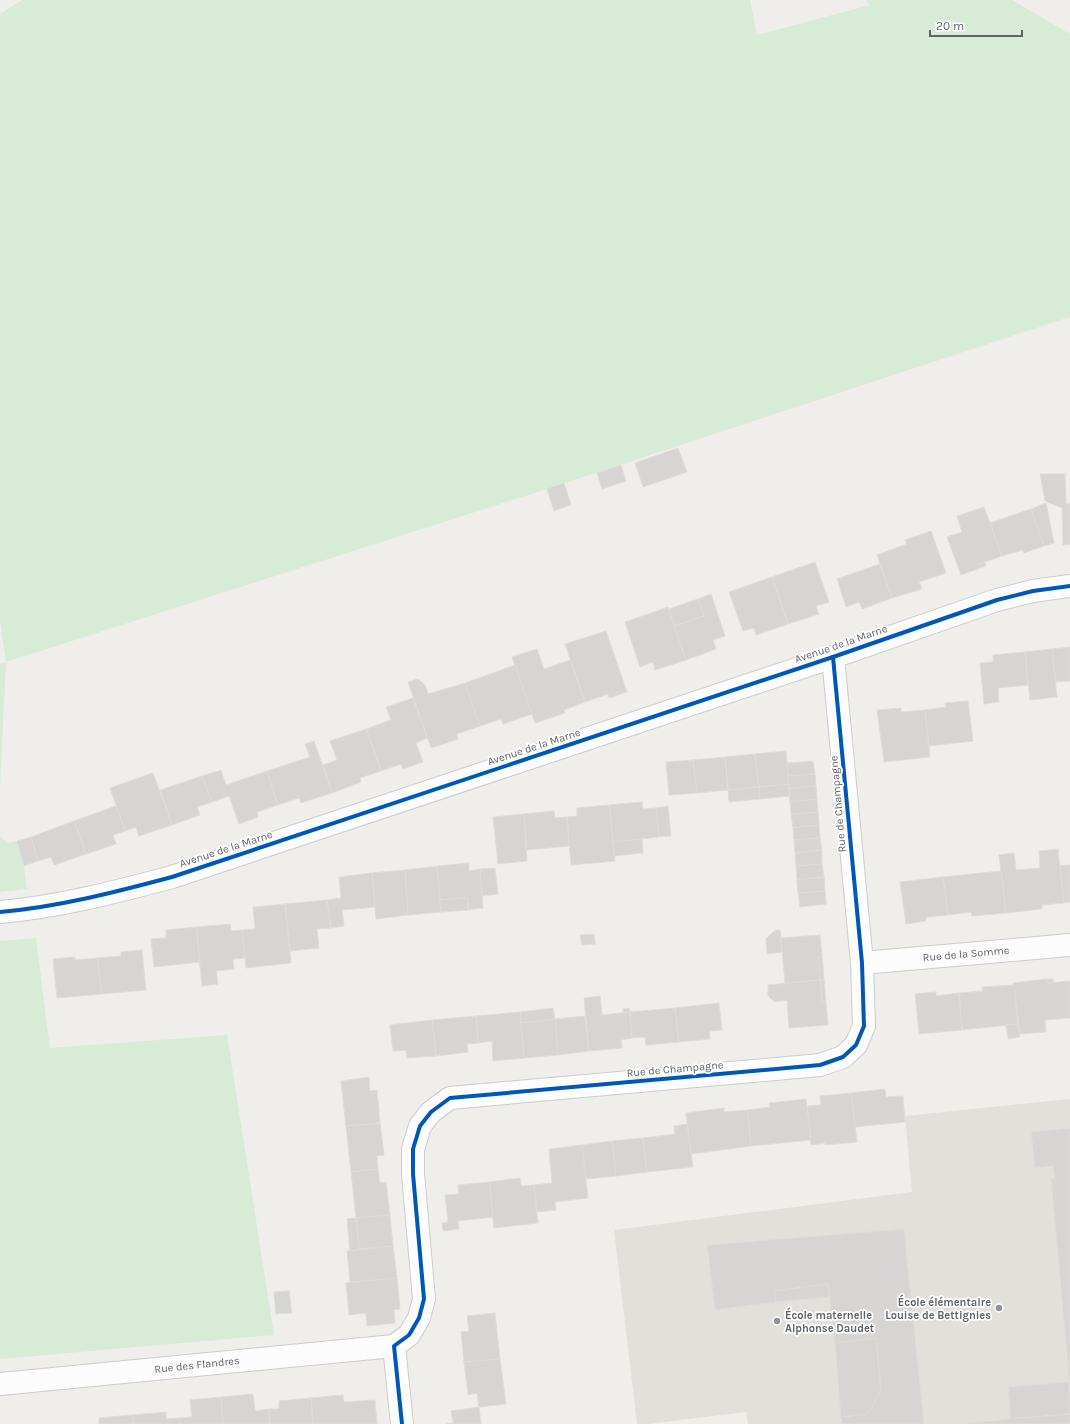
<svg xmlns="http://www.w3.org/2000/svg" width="1070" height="1424" viewBox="0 0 1070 1424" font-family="Karla,sans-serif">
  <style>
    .education { fill: #e2e0da }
    .green { fill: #d8ebd6 }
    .building { fill: #d6d5d3; stroke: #deddd9 }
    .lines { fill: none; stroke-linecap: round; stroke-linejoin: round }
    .minor-casing { stroke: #cbcccc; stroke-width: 24 }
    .minor { stroke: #fdfcfc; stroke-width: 22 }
    .cycleway-casing { stroke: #fff; stroke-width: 6 }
    .cycleway { stroke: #0057b8; stroke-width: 4 }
    .poi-dot { fill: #919496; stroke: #fff; stroke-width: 1.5 }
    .labels { text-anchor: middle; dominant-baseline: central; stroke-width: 3.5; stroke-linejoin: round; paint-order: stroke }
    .street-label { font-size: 11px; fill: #5f6368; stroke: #fff }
    .poi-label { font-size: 11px; font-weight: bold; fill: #5f6368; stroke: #fff; text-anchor: end }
  </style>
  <rect width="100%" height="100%" fill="#efeeea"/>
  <path class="education" d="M1070 1099V1424H748L746 1412 648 1424H637L614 1230 912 1192 905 1116Z"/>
  <g class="green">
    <path d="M22 0H750L757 35 870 5 866 0H1012L1070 34V317L547 489 6 662 0 786V664L6 662 0 620V14Z"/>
    <path d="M0 836 7 843 17 841 24 866 27 889 0 892Z"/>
    <path d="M36 938 50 1048 227 1035 274 1335 0 1359V941Z"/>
  </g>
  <g class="building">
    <path d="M678 448 687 472 643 487 635 463Z"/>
    <path d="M621 465 626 481 602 489 597 473Z"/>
    <path d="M1040 474H1065L1066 504 1070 503V544L1063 545 1062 508 1045 501Z"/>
    <path d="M564 483 571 505 554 511 547 489Z"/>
    <path d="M1046 503 1054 543 1044 546 1031 509Z"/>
    <path d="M984 507 1002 556 979 564 980 568 961 575 947 537 962 532 957 516Z"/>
    <path d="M1031 509 1044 546 1024 553 1023 550 1002 556 990 523Z"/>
    <path d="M931 531 946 573 919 582 922 589 892 598 877 555 907 544 905 540Z"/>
    <path d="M815 562 829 602 816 606 819 614 788 624 772 577Z"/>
    <path d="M985 562 986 566 980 568 979 564Z"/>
    <path d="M880 564 892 598 862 609 859 602 846 607 837 579Z"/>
    <path d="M772 577 788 624 756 635 754 628 743 631 729 592Z"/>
    <path d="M711 594 725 636 713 640 716 649 686 660 674 626 704 616 698 599Z"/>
    <path d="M698 599 704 616 674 626 669 609Z"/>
    <path d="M668 607 686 660 655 670 653 662 640 667 625 622Z"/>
    <path d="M606 631 627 692 609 698 608 694 585 702 565 644Z"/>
    <path d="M1070 647V681L1056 682 1052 649Z"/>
    <path d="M537 649 544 669 570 660 585 702 564 710 565 713 535 723 512 657Z"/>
    <path d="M1052 649 1057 697 1030 700 1025 652Z"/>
    <path d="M1025 652 1028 685 998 688 999 702 984 704 980 663 993 662V655Z"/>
    <path d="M515 665 532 714 503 724 501 719 480 726 465 683Z"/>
    <path d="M418 679 425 685 428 694 465 683 480 726 457 734 458 739 431 748 408 682Z"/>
    <path d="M413 698 427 738 416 743 423 762 403 769 401 764 381 771 366 729 391 720 386 707Z"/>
    <path d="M968 701 973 741 929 746 925 710 946 707 945 703Z"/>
    <path d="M901 708V712L925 710 930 757 884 762 877 710Z"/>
    <path d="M366 729 381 771 360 778 361 782 332 793 323 765 337 760 330 741Z"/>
    <path d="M314 741 332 793 301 803 299 798 278 805 267 771 310 757 305 744Z"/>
    <path d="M786 751 789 784 759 787 755 754Z"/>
    <path d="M755 754 759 787 728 790 725 757Z"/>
    <path d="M725 757 728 790 697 793 693 760Z"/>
    <path d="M693 760 697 793 669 795 666 762Z"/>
    <path d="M813 761 815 774 788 776 787 763Z"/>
    <path d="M221 770 226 785 267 771 278 805 257 812 258 817 239 824 229 796 212 802 202 776Z"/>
    <path d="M153 773 172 825 139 836 136 827 125 831 110 788Z"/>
    <path d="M815 774 816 786 789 789 788 776Z"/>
    <path d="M202 776 212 802 197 807 200 815 172 825 160 790Z"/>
    <path d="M789 784 790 796 760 799 759 787Z"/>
    <path d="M816 786 817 799 790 802 789 789Z"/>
    <path d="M759 787 760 799 729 802 728 790Z"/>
    <path d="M817 799 818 812 791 814 790 802Z"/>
    <path d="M642 802 643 809 656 808 659 837 613 842 609 805Z"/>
    <path d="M609 805 615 861 571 865 567 817 577 816V808Z"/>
    <path d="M116 806 125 831 113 835 116 844 86 854 74 821Z"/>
    <path d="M668 806 671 836 659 837 656 808Z"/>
    <path d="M554 811 555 818 567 817 569 846 527 850 524 814Z"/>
    <path d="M818 812 819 825 793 828 791 814Z"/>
    <path d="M524 814 527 861 498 864 493 817Z"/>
    <path d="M74 821 86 854 54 865 51 857 38 861 31 837Z"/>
    <path d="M819 825 820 838 794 840 793 828Z"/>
    <path d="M31 837 38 861 24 866 17 841Z"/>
    <path d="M820 838 822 850 795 853 794 840Z"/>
    <path d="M642 839 643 853 614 856 613 842Z"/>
    <path d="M1058 849 1064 903 1042 905V909L1006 913 999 855 1014 853 1016 870 1040 868 1039 851Z"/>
    <path d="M822 850V864L796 866 795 853Z"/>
    <path d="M469 863V871L480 869 483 908 468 910V898L440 900 437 866Z"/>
    <path d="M822 864 824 877 797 880 796 866Z"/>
    <path d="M1070 865V902L1064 903 1060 866Z"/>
    <path d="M437 866 441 912 408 915 405 870Z"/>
    <path d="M495 868 498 894 482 896 480 869Z"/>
    <path d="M405 870 408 915 376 919 372 873Z"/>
    <path d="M1001 871 1006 913 972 916 971 912 948 915 943 877Z"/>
    <path d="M372 873 375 907 342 910 344 926 331 928 327 900 341 898 339 877Z"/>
    <path d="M824 877 825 891 798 893 797 880Z"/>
    <path d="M943 877 948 915 926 917V921L906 924 900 882Z"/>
    <path d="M825 891 826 904 800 907 798 893Z"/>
    <path d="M468 898V910L441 912 440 900Z"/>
    <path d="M327 900 331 928 317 929 319 948 290 951 285 904Z"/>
    <path d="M285 904 291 963 246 968 242 930 255 929 253 907Z"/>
    <path d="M230 924 231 931 242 930 245 958 233 959 234 969 216 971 218 984 202 986 196 927Z"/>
    <path d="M196 927 200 962 154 967 151 939 166 938V930Z"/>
    <path d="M777 930H780L782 952 767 954 766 939 773 932Z"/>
    <path d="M594 934 595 944 582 945 580 935Z"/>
    <path d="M820 935 822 956 818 957 820 980 785 983 781 938Z"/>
    <path d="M142 950 146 990 102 994 97 958 121 956V952Z"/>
    <path d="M822 956 824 979 820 980 818 957Z"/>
    <path d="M75 957V960L97 958 102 994 57 998 53 959Z"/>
    <path d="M824 979 826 1003H822L820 980Z"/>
    <path d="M1047 979 1048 983 1070 981V1018L1045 1020 1046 1032 1020 1034 1013 983Z"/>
    <path d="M1047 979H1053V983H1048Z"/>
    <path d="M820 980 822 1003H826L828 1025 789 1028 787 1000 775 1002 768 996V985Z"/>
    <path d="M1014 985 1018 1024 962 1030 959 993 983 991 982 987Z"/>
    <path d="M936 992V996L959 993 962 1030 919 1034 915 994Z"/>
    <path d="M600 996 602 1015 630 1012 632 1038 621 1040 622 1048 589 1051 584 998Z"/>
    <path d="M719 1003 722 1030 709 1031 710 1039 679 1042 675 1008Z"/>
    <path d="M553 1008 555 1019 521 1023 520 1012Z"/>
    <path d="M629 1008 630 1012 623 1013V1009Z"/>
    <path d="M675 1008 679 1042 646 1045 645 1037 632 1038 630 1012Z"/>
    <path d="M520 1012 524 1058 493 1061 492 1041 478 1043 476 1016Z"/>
    <path d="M476 1016 478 1043 467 1044 468 1052 436 1056 432 1020Z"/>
    <path d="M585 1016 589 1051 558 1055 555 1019Z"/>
    <path d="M555 1019 558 1055 524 1058 521 1023Z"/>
    <path d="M432 1020 436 1056 407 1058 406 1050 393 1051 390 1025Z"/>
    <path d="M1018 1024 1020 1037 1008 1039 1006 1025Z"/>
    <path d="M369 1077 370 1091 377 1090 380 1123 346 1126 341 1081Z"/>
    <path d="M885 1089 886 1097 903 1096 905 1122 855 1127 851 1093Z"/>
    <path d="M851 1093 857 1142 825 1145V1143L811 1145 807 1106 821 1105 820 1096Z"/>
    <path d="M806 1099 811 1140 751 1146 747 1110 770 1107 769 1103Z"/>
    <path d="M724 1108V1112L747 1110 751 1146 691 1154 686 1113Z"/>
    <path d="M380 1123 384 1155 377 1156 378 1169 351 1172 346 1126Z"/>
    <path d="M687 1124 693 1167 647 1172 643 1138 675 1134 674 1126Z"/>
    <path d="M1070 1128V1387L1051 1179H1055L1053 1166 1035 1168 1031 1132Z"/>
    <path d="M643 1138 647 1172 616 1176 612 1141Z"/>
    <path d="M612 1141 616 1176 586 1179 582 1145Z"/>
    <path d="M582 1145 588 1198 555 1202 556 1210 537 1212 534 1185 552 1183 549 1149Z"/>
    <path d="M378 1169 380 1183 386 1182 390 1215 356 1218 351 1172Z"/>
    <path d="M520 1178 521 1186 534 1185 538 1223 494 1228 489 1182Z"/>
    <path d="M489 1182 493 1217 458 1221 459 1229 443 1231 442 1223 448 1222 445 1195 459 1194 458 1185Z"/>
    <path d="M390 1215 393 1246 359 1249 356 1218Z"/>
    <path d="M356 1218 359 1249 350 1251 347 1219Z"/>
    <path d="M904 1229 924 1424H842L841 1417 868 1414 881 1390 876 1338 835 1343 828 1284 774 1291 776 1302 715 1310 707 1245Z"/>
    <path d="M393 1246 397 1278 350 1282 347 1251Z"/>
    <path d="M397 1278 400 1309 394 1310 395 1323 367 1326 366 1313 349 1315 346 1283Z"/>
    <path d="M828 1284 829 1297 776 1302 774 1291Z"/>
    <path d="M289 1291 292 1313 276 1314 274 1292Z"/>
    <path d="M495 1313 500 1359 464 1362 461 1332 469 1331 467 1316Z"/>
    <path d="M876 1338 881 1390 868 1414 841 1417 835 1343Z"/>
    <path d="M500 1359 506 1404 479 1407 477 1393 468 1395 464 1362Z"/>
    <path d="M1069 1382 1070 1414 1011 1419 1008 1387Z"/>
    <path d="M253 1394 255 1411 269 1409 270 1424H223L221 1397Z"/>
    <path d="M343 1395 344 1402 375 1400 377 1424H313L311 1398Z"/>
    <path d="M221 1397 223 1424H180L179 1418 192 1417 190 1400Z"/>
    <path d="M311 1398 313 1424H270L269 1409H279V1401Z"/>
    <path d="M479 1407 481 1424H446L453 1423 451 1411Z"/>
    <path d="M166 1412V1419L179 1418 180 1424H133L132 1415Z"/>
    <path d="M1070 1414V1424H965L1011 1419Z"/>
    <path d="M132 1415 133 1424H99V1418Z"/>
  </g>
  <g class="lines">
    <defs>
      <g id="minor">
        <path d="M0 912C58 907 116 892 172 877L833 657 997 600 1033 591 1070 586"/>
        <path d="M862 963 1070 945"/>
        <path d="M0 1384 394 1346"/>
        <path d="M402 1424 394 1346 409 1335 419 1318 424 1299 413 1174V1149L420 1126 431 1112 450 1098 820 1065 843 1057 856 1045 864 1026 862 963 833 657"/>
      </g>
    </defs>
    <use href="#minor" class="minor-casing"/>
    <use href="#minor" class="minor"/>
    <defs>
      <g id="cycleway">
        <path d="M0 912C58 907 116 892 172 877L833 657 997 600 1033 591 1070 586"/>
        <path d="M402 1424 394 1346 409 1335 419 1318 424 1299 413 1174V1149L420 1126 431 1112 450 1098 820 1065 843 1057 856 1045 864 1026 862 963 833 657"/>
      </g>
    </defs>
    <use href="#cycleway" class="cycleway-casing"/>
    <use href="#cycleway" class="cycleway"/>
  </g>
  <g class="poi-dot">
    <circle cx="999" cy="1308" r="4"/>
    <circle cx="777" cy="1321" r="4"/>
  </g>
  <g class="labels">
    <g class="street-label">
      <text transform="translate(841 644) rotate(-19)">Avenue de la Marne</text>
      <text transform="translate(534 747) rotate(-18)">Avenue de la Marne</text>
      <text transform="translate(838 804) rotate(-95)">Rue de Champagne</text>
      <text transform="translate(226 849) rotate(-18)">Avenue de la Marne</text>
      <text transform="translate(966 954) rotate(-5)">Rue de la Somme</text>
      <text transform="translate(675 1069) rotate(-5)">Rue de Champagne</text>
      <text transform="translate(197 1365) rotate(-6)">Rue des Flandres</text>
    </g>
    <g class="poi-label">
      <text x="991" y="1302">École élémentaire<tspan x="991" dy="13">Louise de Bettignies</tspan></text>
      <text x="785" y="1315" text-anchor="start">École maternelle<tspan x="785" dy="13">Alphonse Daudet</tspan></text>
    </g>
  </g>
  <path d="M930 30v6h92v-6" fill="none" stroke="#5f6368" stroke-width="2"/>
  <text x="936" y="30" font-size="12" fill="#5f6368" stroke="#ffffff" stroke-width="3" paint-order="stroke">20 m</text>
</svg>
